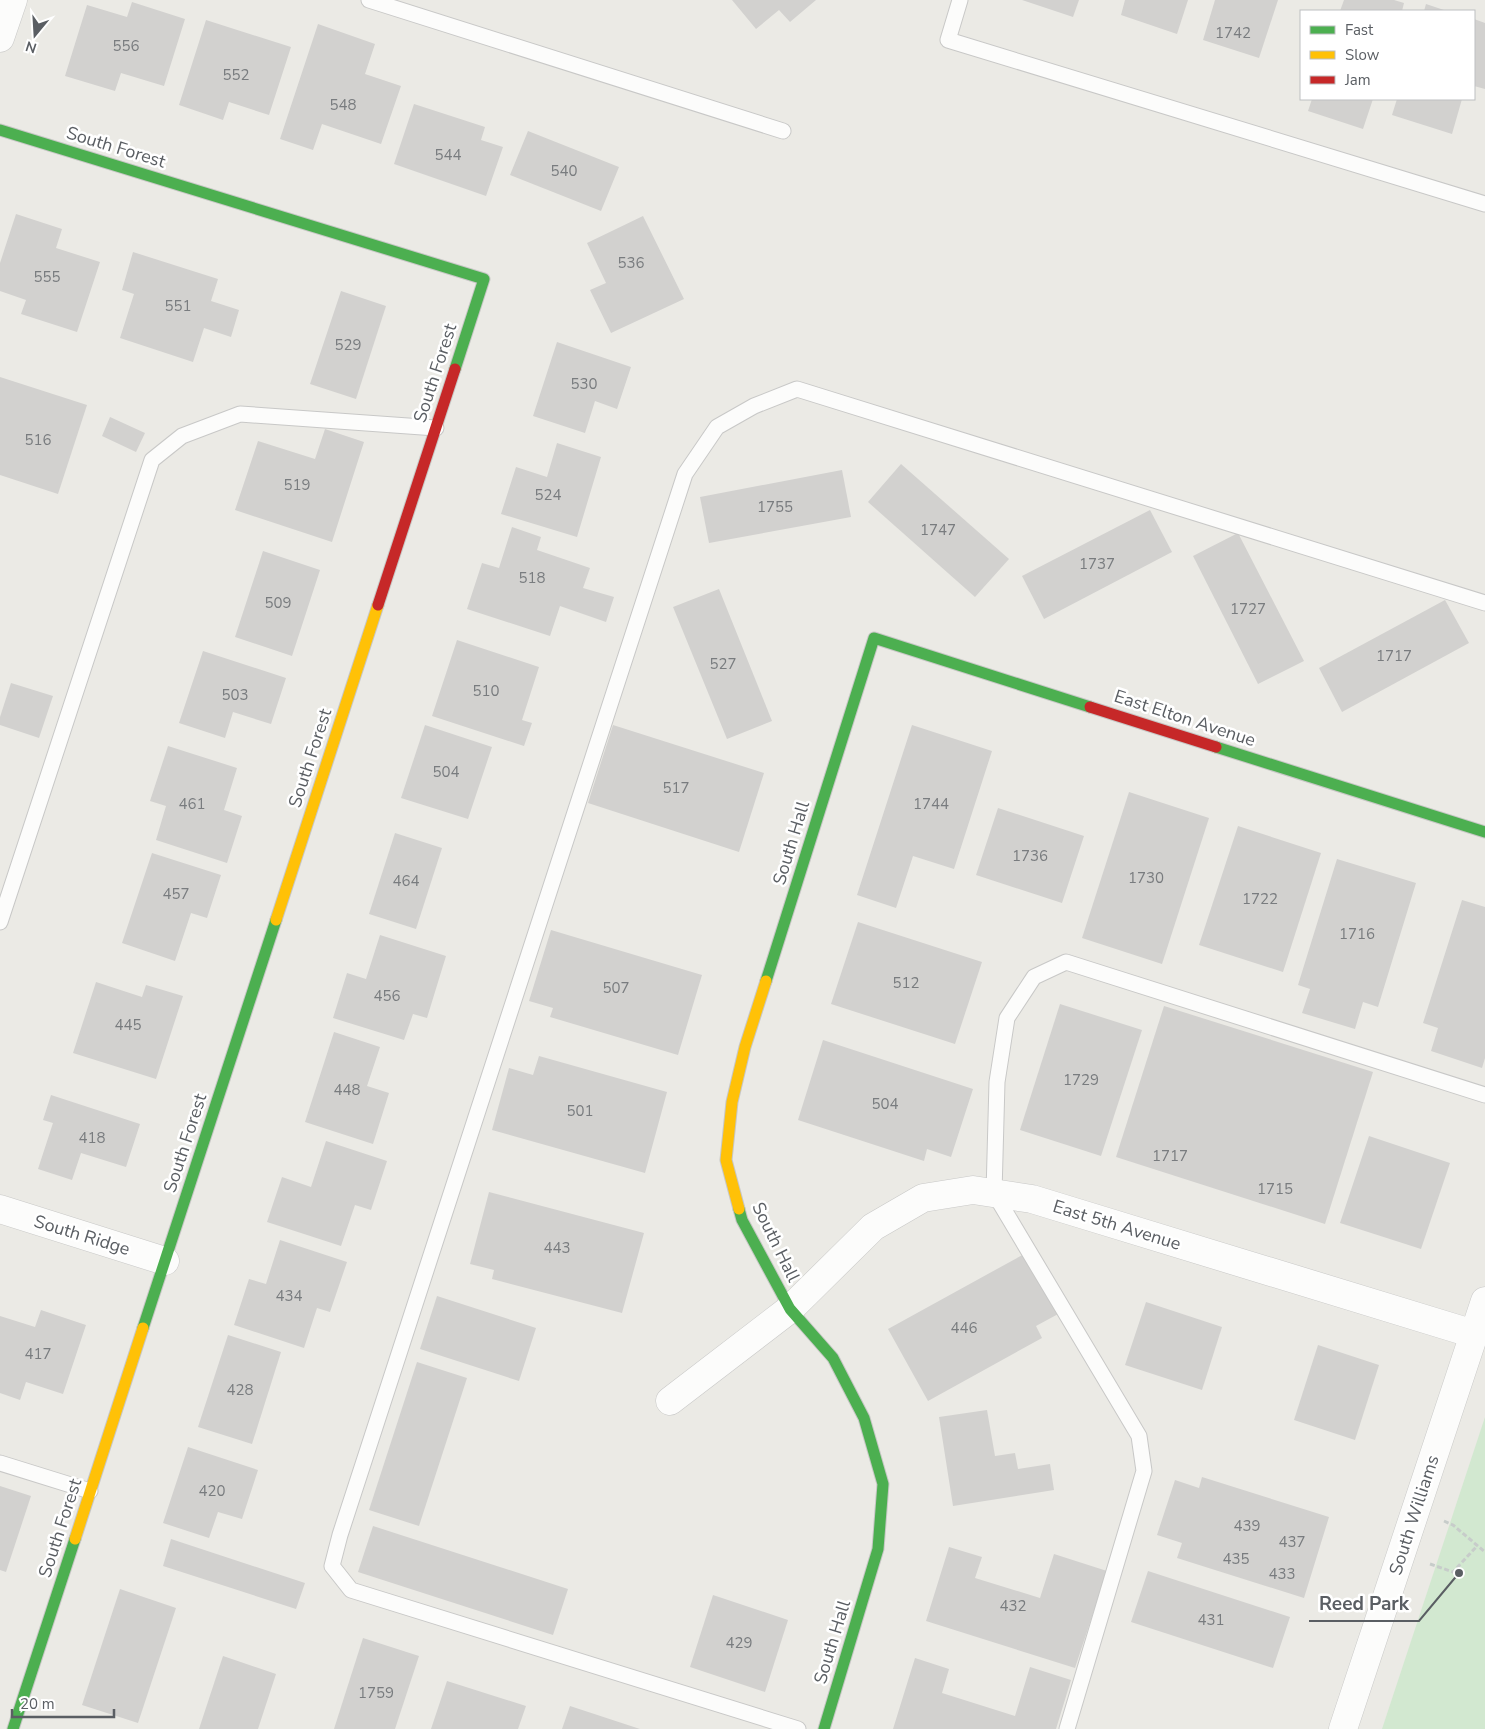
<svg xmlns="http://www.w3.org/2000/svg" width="1485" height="1729" viewBox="0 0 1485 1729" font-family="'Nunito Sans',sans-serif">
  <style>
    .green { fill: #d2e8d0 }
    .building { fill: #d2d1cf }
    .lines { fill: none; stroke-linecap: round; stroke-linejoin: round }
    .lane-casing { stroke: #c8c8c7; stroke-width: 17 }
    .street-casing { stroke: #c8c8c7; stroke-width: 29 }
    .fast-casing { stroke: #c7c7c5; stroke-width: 13 }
    .slow-casing { stroke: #c7c7c5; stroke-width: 13 }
    .jam-casing { stroke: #c7c7c5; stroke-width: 13 }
    .path { stroke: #c7ccca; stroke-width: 3; stroke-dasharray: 5 2.5; stroke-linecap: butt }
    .lane { stroke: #fcfcfb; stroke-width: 15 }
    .street { stroke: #fcfcfb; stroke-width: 28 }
    .fast { stroke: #4caf50; stroke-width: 11 }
    .slow { stroke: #ffc107; stroke-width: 11 }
    .jam { stroke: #c62828; stroke-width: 11 }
    .labels { text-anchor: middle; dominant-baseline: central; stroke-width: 5; stroke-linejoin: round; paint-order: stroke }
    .number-label { font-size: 15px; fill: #797c7f }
    .street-label { font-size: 18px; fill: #5a5e63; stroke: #fff }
    .leader { fill: none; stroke: #5a5e63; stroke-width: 2 }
    .callout-dot { fill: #5a5e63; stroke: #fff; stroke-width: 2 }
    .callout-label { font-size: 19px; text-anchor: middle; font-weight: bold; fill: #5a5e63; stroke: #fff; stroke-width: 5; stroke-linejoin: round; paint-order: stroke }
  </style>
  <rect width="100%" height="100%" fill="#ebeae5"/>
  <path class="green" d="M1485 1417V1729H1382Z"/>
  <g class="building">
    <path d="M732 0H816L790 22 779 10 756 29Z"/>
    <path d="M1022 0H1079L1073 17Z"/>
    <path d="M1125 0H1188L1177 34 1121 15Z"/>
    <path d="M1215 0H1278L1259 58 1203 40Z"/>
    <path d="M1344 0H1394L1404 3 1402 11H1340Z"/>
    <path d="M132 2 185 19 164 86 121 73 115 91 65 76 87 5 127 17Z"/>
    <path d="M1426 4 1447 11H1424Z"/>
    <path d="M1474 19 1485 23V89L1474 86Z"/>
    <path d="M206 20 291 47 269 115 229 102 223 120 179 105Z"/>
    <path d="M318 24 375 44 365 74 401 86 381 144 322 124 313 150 280 139Z"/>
    <path d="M1312 99H1373L1363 129 1308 111Z"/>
    <path d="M1397 99H1462L1452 134 1392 115Z"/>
    <path d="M414 104 485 127 481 140 503 147 486 196 394 164Z"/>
    <path d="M528 131 619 167 601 211 510 175Z"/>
    <path d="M16 214 62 229 56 248 100 262 77 332 21 314 26 300 0 291V263Z"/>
    <path d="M643 216 684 299 611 333 590 290 606 283 587 243Z"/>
    <path d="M133 252 218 279 211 301 239 310 231 337 204 328 193 362 120 338 134 294 122 290Z"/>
    <path d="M341 291 386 306 356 399 310 384Z"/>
    <path d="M557 342 631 367 617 409 595 401 585 433 533 416Z"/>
    <path d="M0 377 87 405 58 494 0 475Z"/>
    <path d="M110 417 145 433 136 452 102 436Z"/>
    <path d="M325 429 364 442 332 542 235 510 258 441 315 459Z"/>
    <path d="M557 443 601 457 577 537 501 514 516 467 547 477Z"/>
    <path d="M901 464 1009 559 975 597 868 502Z"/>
    <path d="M842 470 851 517 709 543 700 497Z"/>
    <path d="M1150 510 1172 552 1044 619 1022 576Z"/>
    <path d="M512 527 541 537 537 550 590 568 583 588 614 597 606 622 560 606 550 636 467 609 482 563 499 568Z"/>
    <path d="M1238 533 1304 661 1258 684 1193 556Z"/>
    <path d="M263 551 320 570 292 656 235 637Z"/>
    <path d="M719 589 772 721 727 739 673 607Z"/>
    <path d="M1445 600 1469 643 1342 712 1319 668Z"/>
    <path d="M457 640 539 667 522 720 532 723 524 746 432 716Z"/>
    <path d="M203 651 286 678 271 724 233 712 225 738 179 723Z"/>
    <path d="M11 683 53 696 39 738 0 725V717Z"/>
    <path d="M425 725 492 747 468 819 401 798Z"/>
    <path d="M613 725 764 773 739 852 588 803Z"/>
    <path d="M912 725 992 751 954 869 913 856 896 908 857 895Z"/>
    <path d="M168 746 237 768 224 810 242 816 227 863 156 840 166 806 150 801Z"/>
    <path d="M1129 792 1209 818 1162 964 1082 938Z"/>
    <path d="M998 808 1084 836 1062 903 976 875Z"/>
    <path d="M1238 826 1321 853 1283 972 1199 945Z"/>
    <path d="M395 833 442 848 416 929 369 914Z"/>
    <path d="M152 853 221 875 207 918 191 913 175 961 122 943Z"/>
    <path d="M1337 859 1416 883 1378 1007 1363 1002 1355 1029 1302 1013 1310 989 1298 985Z"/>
    <path d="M1462 900 1485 907V1058L1482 1068 1431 1051 1438 1028 1423 1023Z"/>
    <path d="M858 922 982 962 955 1044 831 1004Z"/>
    <path d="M551 930 702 975 678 1055 550 1017 553 1008 529 1001Z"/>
    <path d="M380 935 446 956 427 1018 413 1014 404 1040 333 1018 347 973 366 979Z"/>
    <path d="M96 982 142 997 146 985 183 996 156 1079 73 1053Z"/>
    <path d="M1060 1004 1142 1030 1101 1156 1020 1130Z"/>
    <path d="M1164 1006 1373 1072 1325 1224 1116 1157Z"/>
    <path d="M334 1032 380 1047 367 1086 389 1093 373 1144 305 1122Z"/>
    <path d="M823 1040 973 1089 951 1157 927 1149 924 1161 798 1120Z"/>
    <path d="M539 1056 667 1092 645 1173 492 1130 509 1068 533 1075Z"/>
    <path d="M51 1095 140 1124 126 1167 81 1153 72 1180 38 1169 53 1123 43 1120Z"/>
    <path d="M1369 1136 1450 1163 1421 1249 1340 1223Z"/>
    <path d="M326 1141 387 1161 371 1210 355 1205 341 1246 267 1222 282 1177 311 1187Z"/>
    <path d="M489 1192 644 1233 622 1313 492 1279 494 1270 470 1264Z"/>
    <path d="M280 1240 347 1262 330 1312 317 1308 304 1348 234 1325 249 1279 266 1284Z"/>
    <path d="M1026 1253 1060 1313 1036 1326 1042 1338 928 1401 888 1329Z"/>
    <path d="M437 1296 536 1328 519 1381 420 1349Z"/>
    <path d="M1146 1302 1222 1327 1202 1390 1125 1365Z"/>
    <path d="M41 1310 86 1325 63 1394 26 1382 20 1400 0 1393V1316L35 1327Z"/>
    <path d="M228 1335 281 1352 252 1444 198 1427Z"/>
    <path d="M1318 1345 1379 1365 1355 1440 1294 1420Z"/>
    <path d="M417 1362 467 1378 419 1526 369 1510Z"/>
    <path d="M987 1410 995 1456 1015 1453 1018 1469 1050 1464 1054 1490 953 1506 939 1417Z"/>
    <path d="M188 1447 258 1470 242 1519 218 1512 209 1538 163 1523Z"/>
    <path d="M1202 1477 1329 1517 1304 1598 1177 1558 1182 1543 1157 1535 1175 1480 1199 1488Z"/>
    <path d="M0 1486 31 1496 6 1572 0 1570Z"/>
    <path d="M373 1526 568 1589 553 1635 358 1572Z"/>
    <path d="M171 1539 305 1583 296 1609 163 1566Z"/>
    <path d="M949 1547 982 1557 975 1578 1040 1598 1054 1554 1107 1571 1075 1668 926 1621Z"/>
    <path d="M1148 1571 1290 1617 1273 1668 1131 1622Z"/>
    <path d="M120 1589 176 1608 138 1723 82 1705Z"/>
    <path d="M713 1595 788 1620 765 1692 690 1667Z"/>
    <path d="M363 1638 419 1656 395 1729H334Z"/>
    <path d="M223 1656 276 1674 258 1729H199Z"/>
    <path d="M915 1658 949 1669 942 1693 1015 1716 1030 1667 1071 1680 1056 1729H893Z"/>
    <path d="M447 1681 526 1706 518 1729H431Z"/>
    <path d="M570 1706 640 1729H562Z"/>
  </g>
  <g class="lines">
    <defs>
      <g id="lane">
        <path d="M369 0 783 131"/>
        <path d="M960 0 948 40 1485 204"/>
        <path d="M0 922 152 460 182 436 240 414 436 428"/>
        <path d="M0 1463 90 1491"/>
        <path d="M798 1729 351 1590 332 1566 340 1535 685 474 717 427 754 406 797 389 1485 603"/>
        <path d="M1067 1729 1144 1471 1139 1436 994 1193 997 1082 1007 1018 1034 977 1066 962 1485 1095"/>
      </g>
      <g id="street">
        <path d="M0 38 13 0"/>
        <path d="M0 1209 165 1261"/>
        <path d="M670 1401 790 1309 873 1227 923 1198 973 1190 1032 1199 1474 1334"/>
        <path d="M1343 1729 1485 1301"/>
      </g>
      <g id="fast">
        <path d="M0 130 484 279 455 369"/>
        <path d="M1216 747 1485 832"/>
        <path d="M766 981 874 638 1090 707"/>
        <path d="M739 1209 742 1220 790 1309 833 1358 864 1418 883 1484 878 1549 824 1729"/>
        <path d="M143 1328 276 920"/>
        <path d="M13 1729 75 1539"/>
      </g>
      <g id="slow">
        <path d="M276 920 378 605"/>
        <path d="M739 1209 726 1160 732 1102 745 1047 766 981"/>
        <path d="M75 1539 143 1328"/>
      </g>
      <g id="jam">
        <path d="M378 605 455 369"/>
        <path d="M1090 707 1216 747"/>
      </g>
    </defs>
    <use href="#lane" class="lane-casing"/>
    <use href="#street" class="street-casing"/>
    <use href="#fast" class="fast-casing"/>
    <use href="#slow" class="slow-casing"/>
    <use href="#jam" class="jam-casing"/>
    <g class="path">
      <path d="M1444 1521 1453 1525 1485 1552"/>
      <path d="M1430 1564 1453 1572 1477 1546"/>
    </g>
    <use href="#lane" class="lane"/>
    <use href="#street" class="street"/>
    <use href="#fast" class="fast"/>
    <use href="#slow" class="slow"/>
    <use href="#jam" class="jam"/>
  </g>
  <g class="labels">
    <g class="number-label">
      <text x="1233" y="33">1742</text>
      <text x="126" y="46">556</text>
      <text x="236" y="75">552</text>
      <text x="343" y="105">548</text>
      <text x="448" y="155">544</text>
      <text x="564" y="171">540</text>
      <text x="631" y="263">536</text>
      <text x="47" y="277">555</text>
      <text x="178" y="306">551</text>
      <text x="348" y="345">529</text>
      <text x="584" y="384">530</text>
      <text x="38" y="440">516</text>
      <text x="297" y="485">519</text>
      <text x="548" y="495">524</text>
      <text x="775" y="507">1755</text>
      <text x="938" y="530">1747</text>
      <text x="1097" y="564">1737</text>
      <text x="532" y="578">518</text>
      <text x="278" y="603">509</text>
      <text x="1248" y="609">1727</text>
      <text x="1394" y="656">1717</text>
      <text x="723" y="664">527</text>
      <text x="486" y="691">510</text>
      <text x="235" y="695">503</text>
      <text x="446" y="772">504</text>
      <text x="676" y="788">517</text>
      <text x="192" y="804">461</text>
      <text x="931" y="804">1744</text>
      <text x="1030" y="856">1736</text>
      <text x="1146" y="878">1730</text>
      <text x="406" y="881">464</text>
      <text x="176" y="894">457</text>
      <text x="1260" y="899">1722</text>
      <text x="1357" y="934">1716</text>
      <text x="906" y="983">512</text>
      <text x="616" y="988">507</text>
      <text x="387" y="996">456</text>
      <text x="128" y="1025">445</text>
      <text x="1081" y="1080">1729</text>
      <text x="347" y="1090">448</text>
      <text x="885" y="1104">504</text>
      <text x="580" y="1111">501</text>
      <text x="92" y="1138">418</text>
      <text x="1170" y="1156">1717</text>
      <text x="1275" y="1189">1715</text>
      <text x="557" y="1248">443</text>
      <text x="289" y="1296">434</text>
      <text x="964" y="1328">446</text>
      <text x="38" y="1354">417</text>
      <text x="240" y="1390">428</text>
      <text x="212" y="1491">420</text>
      <text x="1247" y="1526">439</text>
      <text x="1292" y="1542">437</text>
      <text x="1236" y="1559">435</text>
      <text x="1282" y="1574">433</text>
      <text x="1013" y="1606">432</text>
      <text x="1211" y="1620">431</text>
      <text x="739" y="1643">429</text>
      <text x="376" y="1693">1759</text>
    </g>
    <g class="street-label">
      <text transform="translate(116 147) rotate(17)">South Forest</text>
      <text transform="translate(435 373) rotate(-72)">South Forest</text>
      <text transform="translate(1185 718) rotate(18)">East Elton Avenue</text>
      <text transform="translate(310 758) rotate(-72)">South Forest</text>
      <text transform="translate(791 843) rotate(-73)">South Hall</text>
      <text transform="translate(185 1143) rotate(-72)">South Forest</text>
      <text transform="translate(1117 1225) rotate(17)">East 5th Avenue</text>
      <text transform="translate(82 1235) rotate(17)">South Ridge</text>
      <text transform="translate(776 1242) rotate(64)">South Hall</text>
      <text transform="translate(1414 1515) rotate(-72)">South Williams</text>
      <text transform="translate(60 1528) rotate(-72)">South Forest</text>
      <text transform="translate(832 1642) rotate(-73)">South Hall</text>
    </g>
  </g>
  <path class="leader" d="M1459 1573L1419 1621H1309"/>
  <circle class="callout-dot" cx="1459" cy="1573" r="5"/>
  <g class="callout-label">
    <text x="1364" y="1610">Reed Park</text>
  </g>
  <rect x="1300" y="10" width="175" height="90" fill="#ffffff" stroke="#bdbfc1"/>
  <rect x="1310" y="26" width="25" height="8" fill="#4caf50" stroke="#bdbfc1"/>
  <text x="1345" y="35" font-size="15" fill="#5a5e63">Fast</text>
  <rect x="1310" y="51" width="25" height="8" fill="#ffc107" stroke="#bdbfc1"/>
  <text x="1345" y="60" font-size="15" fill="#5a5e63">Slow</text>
  <rect x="1310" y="76" width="25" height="8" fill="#c62828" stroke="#bdbfc1"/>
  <text x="1345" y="85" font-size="15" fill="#5a5e63">Jam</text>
  <g transform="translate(35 35) rotate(198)" stroke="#ffffff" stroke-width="4" paint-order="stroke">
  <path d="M0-4L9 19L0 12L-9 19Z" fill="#5a5e63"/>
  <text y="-8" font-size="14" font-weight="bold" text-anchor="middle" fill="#5a5e63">N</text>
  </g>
  <path d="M12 1709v8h102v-8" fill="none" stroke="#5a5e63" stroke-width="2.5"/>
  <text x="20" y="1709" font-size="15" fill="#5a5e63" stroke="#ffffff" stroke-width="4" paint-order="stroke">20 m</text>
</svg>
